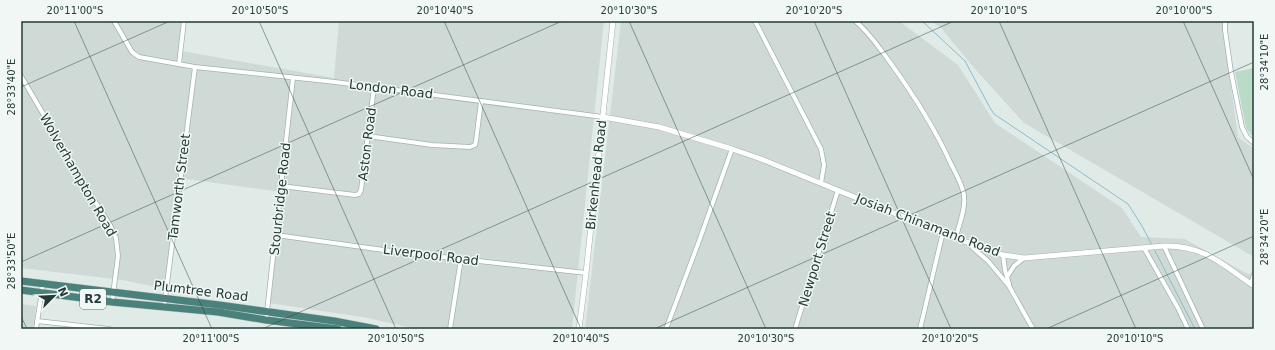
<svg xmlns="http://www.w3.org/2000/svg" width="1275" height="350" viewBox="0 0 1275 350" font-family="'DejaVu Sans',sans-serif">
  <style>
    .built { fill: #cfdad6 }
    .green { fill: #badbc7 }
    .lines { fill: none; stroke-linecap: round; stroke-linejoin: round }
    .stream { stroke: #8abcce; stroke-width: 1 }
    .minor-casing { stroke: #a3b3af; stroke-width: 5.5 }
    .tertiary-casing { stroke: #a3b3af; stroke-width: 6 }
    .trunk-casing { stroke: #c1c8c7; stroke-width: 8 }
    .minor { stroke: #fff; stroke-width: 4 }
    .tertiary { stroke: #fff; stroke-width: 5 }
    .trunk { stroke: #4a827b; stroke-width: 7 }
    .ticks { fill: none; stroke: #223b37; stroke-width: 1; stroke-opacity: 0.45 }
    .labels { text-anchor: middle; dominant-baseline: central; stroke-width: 3; stroke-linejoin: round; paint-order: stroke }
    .shield { fill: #f1f7f5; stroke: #607370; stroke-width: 1 }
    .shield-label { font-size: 12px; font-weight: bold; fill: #223b37 }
    .street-label { font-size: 13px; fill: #223b37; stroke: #f1f7f5 }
    .neatline { fill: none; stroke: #223b37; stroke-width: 1.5 }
    .ticks-label { font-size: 10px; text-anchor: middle; fill: #223b37 }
  </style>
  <rect width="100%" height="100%" fill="#e0ebe7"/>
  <g class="built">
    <path d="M21 21H186L182 51 334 78 339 21H604L572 329H415L368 318 269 303 281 192 179 178 165 289 123 280 21 268Z"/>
    <path d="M621 21H899L958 65 995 123 1122 208 1141 237 1185 239 1246 273 1254 276V329H585Z"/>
    <path d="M931 21H1222L1238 137 1254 149V257L1024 123 976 70 941 28Z"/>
    <path d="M21 304 36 306 33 329H21Z"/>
  </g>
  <path class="green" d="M1254 68V138L1246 128 1235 72Z"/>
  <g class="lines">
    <g class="stream">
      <path d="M922 21 965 61 989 106 994 114 1128 204 1142 226 1152 245"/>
      <path d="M1154 249 1195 329"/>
    </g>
    <defs>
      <g id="minor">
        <path d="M114 21 132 52 139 57 195 67 335 82 603 117"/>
        <path d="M755 21 821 149 824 165 821 183"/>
        <path d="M855 21C868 31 877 45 887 58 911 91 934 126 951 164 956 174 962 184 964 195 966 209 959 224 956 237"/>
        <path d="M1225 21V30L1231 72 1242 127 1247 137 1254 143"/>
        <path d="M179 64 184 21"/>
        <path d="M21 76 89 192 110 225 116 238 118 256 112 302"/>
        <path d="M368 136 432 145 470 147 475 145 476 141 481 101"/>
        <path d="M281 186 355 195 359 194 361 190 374 87"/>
        <path d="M276 235 398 252 586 273"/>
        <path d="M969 243 973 248 988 261 1009 286 1033 329"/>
        <path d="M1164 246 1203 329"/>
        <path d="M1144 248 1178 308 1188 329"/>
        <path d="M1003 255 1005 270 1009 284"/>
        <path d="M1007 277 1014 266 1024 258"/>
        <path d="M1251 284 1254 274"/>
        <path d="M164 307 195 67"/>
        <path d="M266 320 293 78"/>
        <path d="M37 321 109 329"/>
        <path d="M36 329 43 284"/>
        <path d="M450 329 461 259"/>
        <path d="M666 329 698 244 732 149"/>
        <path d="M795 329 838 190"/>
        <path d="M920 329 943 232"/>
      </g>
      <g id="tertiary">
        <path d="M603 117 659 127 732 149 761 159 896 214 969 243 1003 255 1024 258 1164 246C1204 245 1223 265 1254 286"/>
        <path d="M579 329 586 273 613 21"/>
      </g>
      <g id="trunk">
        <path d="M21 281 219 305 334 321 376 329"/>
        <path d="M21 290 112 302 218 312 266 320 338 329"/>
      </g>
    </defs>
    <use href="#minor" class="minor-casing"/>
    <use href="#tertiary" class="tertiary-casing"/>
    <use href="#trunk" class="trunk-casing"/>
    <use href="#minor" class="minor"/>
    <use href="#tertiary" class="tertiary"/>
    <use href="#trunk" class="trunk"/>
  </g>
  <path class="ticks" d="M74 21 212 329M259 21 396 329M444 21 581 329M629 21 766 329M814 21 951 329M999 21 1136 329M1183 21 1254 180M21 87 170 21M21 262 562 21M21 316 27 329M262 329 954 21M654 329 1254 62M1046 329 1254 236"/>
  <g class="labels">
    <rect class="shield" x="80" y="289" width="26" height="20" rx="3"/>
    <g class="shield-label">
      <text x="93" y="299">R2</text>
    </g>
    <g class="street-label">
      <text transform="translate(391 89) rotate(7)">London Road</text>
      <text transform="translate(367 144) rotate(-83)">Aston Road</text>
      <text transform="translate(78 175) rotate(60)">Wolverhampton Road</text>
      <text transform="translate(596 175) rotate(-84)">Birkenhead Road</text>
      <text transform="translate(179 187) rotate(-83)">Tamworth Street</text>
      <text transform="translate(280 199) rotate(-84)">Stourbridge Road</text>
      <text transform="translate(928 225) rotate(21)">Josiah Chinamano Road</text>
      <text transform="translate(431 255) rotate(7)">Liverpool Road</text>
      <text transform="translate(817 259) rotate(-73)">Newport Street</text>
      <text transform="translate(201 291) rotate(7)">Plumtree Road</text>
    </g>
  </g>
  <rect width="1275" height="350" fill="none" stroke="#f1f7f5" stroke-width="44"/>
  <g transform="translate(54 296) rotate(66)" stroke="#f1f7f5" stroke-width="3" paint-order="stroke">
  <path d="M0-3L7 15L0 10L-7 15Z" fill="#223b37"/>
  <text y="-6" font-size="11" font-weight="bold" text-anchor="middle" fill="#223b37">N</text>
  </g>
  <rect x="22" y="22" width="1231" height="306" class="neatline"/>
  <g class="ticks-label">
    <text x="75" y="14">20°11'00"S</text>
    <text x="260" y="14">20°10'50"S</text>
    <text x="445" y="14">20°10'40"S</text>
    <text x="629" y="14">20°10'30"S</text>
    <text x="814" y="14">20°10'20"S</text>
    <text x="999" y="14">20°10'10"S</text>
    <text x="1184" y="14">20°10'00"S</text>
    <text transform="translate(1264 62) rotate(-90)" y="4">28°34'10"E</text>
    <text transform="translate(11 87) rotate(-90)" y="4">28°33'40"E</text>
    <text transform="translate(1264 237) rotate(-90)" y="4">28°34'20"E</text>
    <text transform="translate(11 261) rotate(-90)" y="4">28°33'50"E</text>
    <text x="211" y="342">20°11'00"S</text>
    <text x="396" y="342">20°10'50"S</text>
    <text x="581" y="342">20°10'40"S</text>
    <text x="766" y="342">20°10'30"S</text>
    <text x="950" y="342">20°10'20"S</text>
    <text x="1135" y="342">20°10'10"S</text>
  </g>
</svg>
